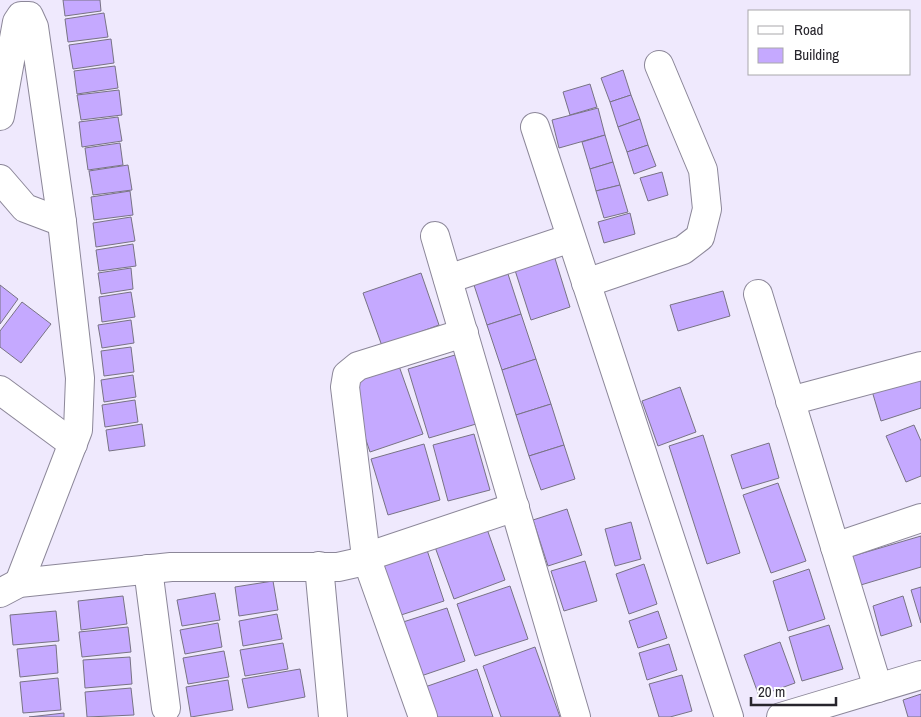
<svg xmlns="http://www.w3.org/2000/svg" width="921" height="717" viewBox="0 0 921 717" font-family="'Archivo Narrow',sans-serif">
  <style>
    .building { fill: #c5a9ff; stroke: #787384 }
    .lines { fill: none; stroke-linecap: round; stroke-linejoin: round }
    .minor-casing { stroke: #8c8799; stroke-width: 30 }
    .minor { stroke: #fff; stroke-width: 28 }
  </style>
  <rect width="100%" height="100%" fill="#efe9fd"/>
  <g class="building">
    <path d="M63 0H100L101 11 65 16Z"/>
    <path d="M104 13 108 37 68 42 65 19Z"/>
    <path d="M111 39 114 63 73 69 69 45Z"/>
    <path d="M115 66 118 88 77 94 74 71Z"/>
    <path d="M623 70 631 95 610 102 601 78Z"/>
    <path d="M590 84 597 107 570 115 563 92Z"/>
    <path d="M119 90 122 115 81 120 77 95Z"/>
    <path d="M631 95 640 119 618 127 610 102Z"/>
    <path d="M598 108 605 135 559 148 552 120Z"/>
    <path d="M118 117 122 141 82 147 79 122Z"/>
    <path d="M640 119 648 145 627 152 618 127Z"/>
    <path d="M605 135 613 162 590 169 582 142Z"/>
    <path d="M120 143 123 165 88 170 85 148Z"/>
    <path d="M648 145 656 166 634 174 627 152Z"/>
    <path d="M613 162 620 185 596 191 590 169Z"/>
    <path d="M128 165 132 190 93 195 89 171Z"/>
    <path d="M662 172 668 195 648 201 640 178Z"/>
    <path d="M620 185 628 212 604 218 596 191Z"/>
    <path d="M130 191 133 215 94 220 91 197Z"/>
    <path d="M630 213 635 234 604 243 598 222Z"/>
    <path d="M131 217 135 241 96 247 93 223Z"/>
    <path d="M133 244 136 266 99 271 96 250Z"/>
    <path d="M553 252 570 307 531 320 513 264Z"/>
    <path d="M131 268 133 289 101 294 98 273Z"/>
    <path d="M507 271 521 314 487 325 473 282Z"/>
    <path d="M421 273 439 325 382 346 363 293Z"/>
    <path d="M0 285 18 299 0 324Z"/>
    <path d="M723 291 730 316 678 331 670 305Z"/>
    <path d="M131 292 135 317 102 322 99 297Z"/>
    <path d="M22 302 51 324 21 363 0 347V331Z"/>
    <path d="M521 314 536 359 502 370 487 325Z"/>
    <path d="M131 320 134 343 102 348 98 325Z"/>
    <path d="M131 347 134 372 104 376 101 351Z"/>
    <path d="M455 355 476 424 429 438 408 369Z"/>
    <path d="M536 359 551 404 516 415 502 370Z"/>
    <path d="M399 366 423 434 370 452 347 384Z"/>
    <path d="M133 375 136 397 104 402 101 380Z"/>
    <path d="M921 375V408L881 421 872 391Z"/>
    <path d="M680 387 696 432 658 446 642 401Z"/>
    <path d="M135 400 138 422 105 427 102 405Z"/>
    <path d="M551 404 564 445 529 456 516 415Z"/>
    <path d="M142 424 145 446 109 451 106 430Z"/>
    <path d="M914 425 921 441V476L906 482 886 436Z"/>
    <path d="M474 434 490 490 448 501 433 445Z"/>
    <path d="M703 435 740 553 707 564 669 446Z"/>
    <path d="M769 443 779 478 742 489 731 455Z"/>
    <path d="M424 444 440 500 388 515 371 459Z"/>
    <path d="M564 445 575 479 541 490 529 456Z"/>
    <path d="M778 483 806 561 771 573 743 495Z"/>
    <path d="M567 509 582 555 548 566 533 520Z"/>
    <path d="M631 522 641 559 615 566 605 529Z"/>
    <path d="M487 529 505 580 454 599 435 547Z"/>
    <path d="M921 536V567L854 587 846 558Z"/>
    <path d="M425 544 444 601 398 616 379 559Z"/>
    <path d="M585 561 597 601 564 611 551 571Z"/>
    <path d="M644 564 657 604 629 614 616 574Z"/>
    <path d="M809 569 825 619 788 631 773 581Z"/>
    <path d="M273 581 278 610 239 616 235 587Z"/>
    <path d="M510 586 528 639 475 656 457 604Z"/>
    <path d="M921 587V623L911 590Z"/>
    <path d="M215 593 220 620 182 626 177 600Z"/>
    <path d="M123 596 127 624 81 630 78 601Z"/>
    <path d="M903 596 912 626 881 636 873 606Z"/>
    <path d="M447 608 465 661 418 677 400 623Z"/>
    <path d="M56 611 59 641 13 645 10 615Z"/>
    <path d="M658 611 667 638 638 648 629 621Z"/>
    <path d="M277 614 282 639 243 646 239 621Z"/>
    <path d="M218 623 222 647 185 654 180 630Z"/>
    <path d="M829 625 843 669 802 681 789 637Z"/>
    <path d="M128 627 131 652 82 657 79 632Z"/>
    <path d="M780 642 795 683 759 696 744 655Z"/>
    <path d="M283 643 288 669 245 676 240 650Z"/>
    <path d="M669 644 677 670 647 680 639 653Z"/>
    <path d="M56 645 58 673 20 677 17 649Z"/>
    <path d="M535 647 560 717H501L483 666Z"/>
    <path d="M224 651 229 677 188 684 183 658Z"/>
    <path d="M130 657 132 684 85 688 83 660Z"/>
    <path d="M300 669 305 697 248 708 242 679Z"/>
    <path d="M477 669 493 717H432L422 688Z"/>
    <path d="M682 675 692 711 670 717H659L649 684Z"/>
    <path d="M58 678 61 710 23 713 20 682Z"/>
    <path d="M228 680 233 710 191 717 186 687Z"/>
    <path d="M131 688 134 715 87 717 85 692Z"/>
    <path d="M921 694V717H908L903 700Z"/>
    <path d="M64 713V717H29Z"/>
  </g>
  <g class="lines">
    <defs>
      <g id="minor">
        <path d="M0 116 17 22 21 16H29L34 27 62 222 80 378 78 430 19 583"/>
        <path d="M535 127 729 717"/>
        <path d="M0 179 25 208 62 222"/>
        <path d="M435 236 576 717"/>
        <path d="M448 279 571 238"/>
        <path d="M586 283 683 250 700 237 707 209 703 170 659 65"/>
        <path d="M758 294 878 688"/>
        <path d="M0 390 73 444"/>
        <path d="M790 401 921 366"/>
        <path d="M835 547 921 518"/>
        <path d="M319 566 333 717"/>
        <path d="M148 569 166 708"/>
        <path d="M0 593 19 583 171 567H338L356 563 366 557 515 507"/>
        <path d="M423 717 366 557 345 387 347 375 358 366 464 333"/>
        <path d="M781 717 921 675"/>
      </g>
    </defs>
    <use href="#minor" class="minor-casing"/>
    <use href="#minor" class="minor"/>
  </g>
  <rect x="748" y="10" width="162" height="65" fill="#ffffff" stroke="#a9a8ab"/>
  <rect x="758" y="26" width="25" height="8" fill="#ffffff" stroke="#a9a8ab"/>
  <text x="794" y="35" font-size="15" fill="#27252c">Road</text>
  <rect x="758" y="48" width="25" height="15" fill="#c5a9ff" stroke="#a9a8ab"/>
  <text x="794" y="60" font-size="15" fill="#27252c">Building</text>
  <path d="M751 697v8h85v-8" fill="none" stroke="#27252c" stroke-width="2.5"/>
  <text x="758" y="697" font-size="15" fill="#27252c" stroke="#ffffff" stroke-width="4" paint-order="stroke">20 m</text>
</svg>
